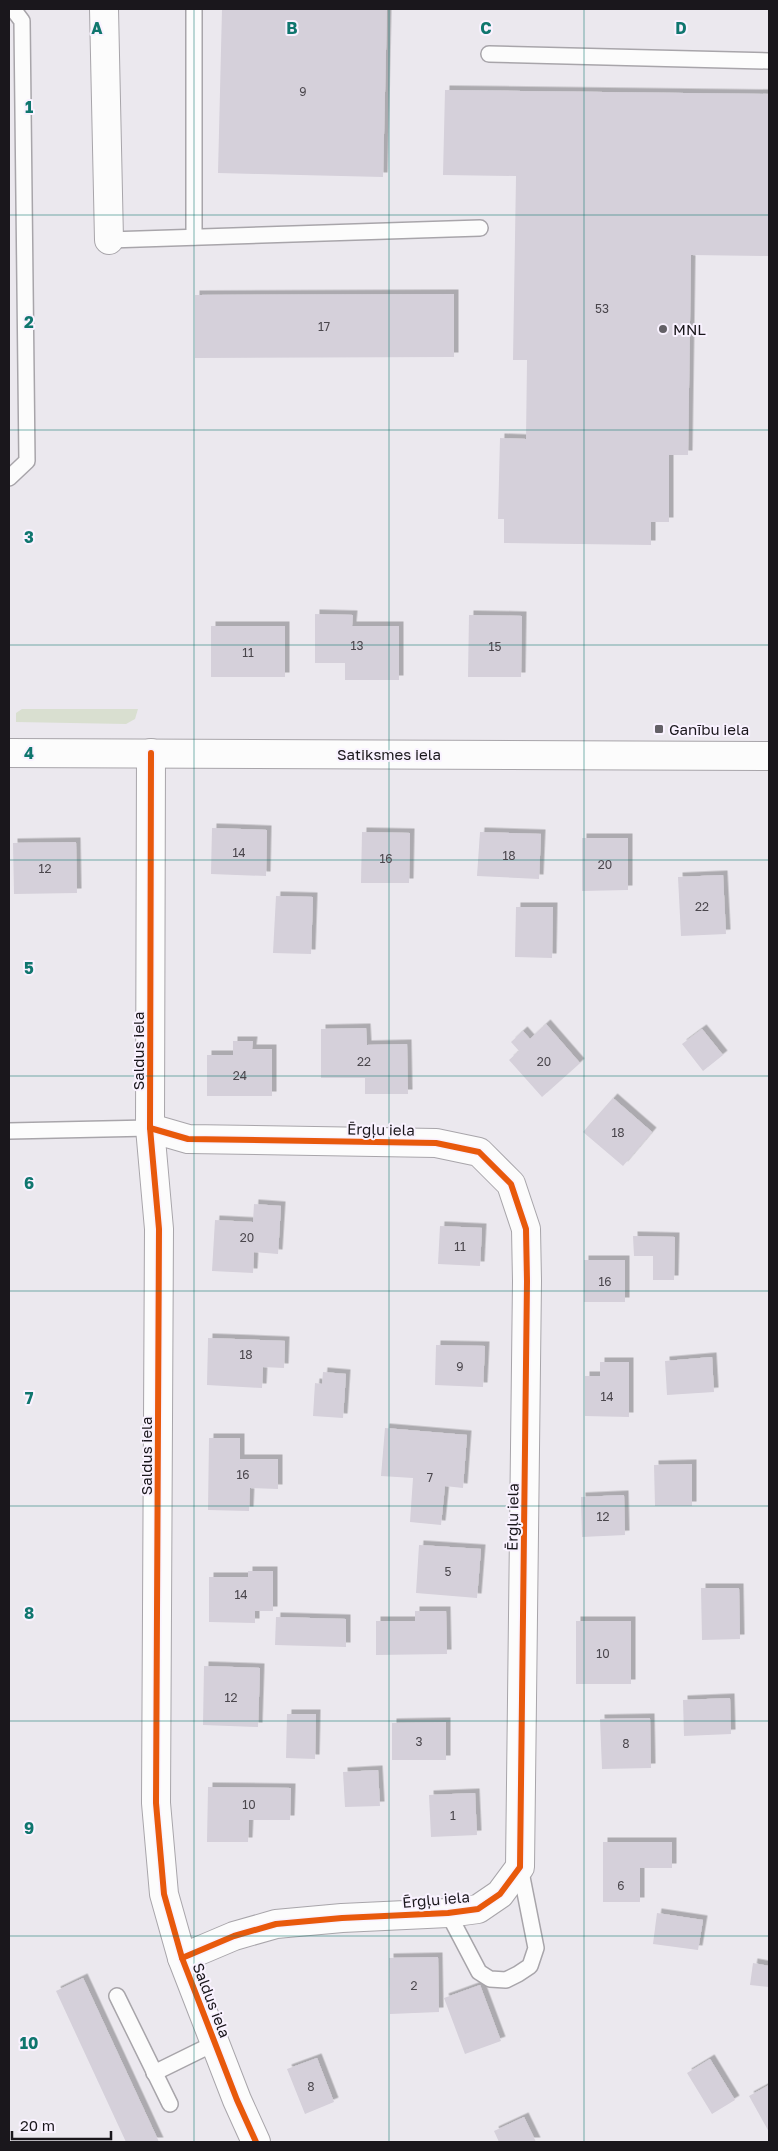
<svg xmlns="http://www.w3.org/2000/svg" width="778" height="2151" viewBox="0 0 778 2151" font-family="'Golos Text',sans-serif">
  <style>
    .green { fill: #d9dfd0 }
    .building { fill: #d5d0da; filter: url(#shadow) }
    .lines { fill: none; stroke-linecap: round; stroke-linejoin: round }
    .lane-casing { stroke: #a8a5aa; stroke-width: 18 }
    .street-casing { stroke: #a8a5aa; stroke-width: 30 }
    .secondary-casing { stroke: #a8a5aa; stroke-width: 30 }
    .lane { stroke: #fcfcfc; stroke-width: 15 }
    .street { stroke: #fcfcfc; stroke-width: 28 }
    .secondary { stroke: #fcfcfc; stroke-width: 28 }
    .cycleway-casing { stroke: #f9f2ff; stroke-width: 9 }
    .cycleway { stroke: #e8590c; stroke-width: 6 }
    .grid { fill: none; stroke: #0f766e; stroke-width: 1; stroke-opacity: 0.55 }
    .poi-dot { fill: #636066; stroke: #f9f2ff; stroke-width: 2 }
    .labels { text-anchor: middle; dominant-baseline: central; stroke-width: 4; stroke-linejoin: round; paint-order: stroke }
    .number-label { font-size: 12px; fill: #4a464c }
    .poi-label { font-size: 15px; fill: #1a171c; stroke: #f9f2ff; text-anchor: start }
    .street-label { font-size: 15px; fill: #1a171c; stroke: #f9f2ff }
    .grid-label { font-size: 16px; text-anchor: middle; font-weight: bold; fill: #0f766e; stroke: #f9f2ff; stroke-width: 4; stroke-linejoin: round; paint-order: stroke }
  </style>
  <defs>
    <filter id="shadow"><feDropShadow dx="4.5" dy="-4.5" stdDeviation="0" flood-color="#0004"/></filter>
  </defs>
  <rect width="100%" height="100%" fill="#ebe8ee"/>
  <path class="green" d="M22 709H138L135 719 126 724 16 722V713Z"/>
  <g class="building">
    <path d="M222 9H387L383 177 218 173Z"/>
    <path d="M445 90 769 94 768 256 691 255 688 455H669V522H651V545L504 543V519H498L500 438 526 439 527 360H513L516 176 443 175Z"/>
    <path d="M454 294V357L195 358V295Z"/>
    <path d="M315 614 353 615 352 626H399V680H345V663H315Z"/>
    <path d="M469 615 522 616 521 677H468Z"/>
    <rect x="211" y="626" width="74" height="51"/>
    <path d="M212 828 267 830 266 876 211 874Z"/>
    <path d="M362 832 410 833 409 883H361Z"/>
    <path d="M480 832 541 834 539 879 477 876Z"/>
    <path d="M582 838H628V890L582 891Z"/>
    <path d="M76 842 77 893 14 894 13 843Z"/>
    <path d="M723 875 726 934 681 936 678 877Z"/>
    <path d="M276 896 313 897 311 954 273 953Z"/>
    <path d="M516 907H553L552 958 515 957Z"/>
    <path d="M546 1024 580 1063 542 1097 509 1060 519 1051 511 1042 523 1031 530 1039Z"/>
    <path d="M366 1028 367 1045 407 1044 408 1094H365V1078H321V1029Z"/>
    <path d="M702 1029 723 1055 703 1071 682 1044Z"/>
    <path d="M233 1041H253L252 1049H272V1096H207V1055H233Z"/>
    <path d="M613 1098 652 1132 623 1166 583 1132Z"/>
    <path d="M254 1204 281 1206 278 1254 254 1252 253 1273 212 1271 215 1220 253 1222Z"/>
    <path d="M440 1226 482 1228 480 1266 438 1264Z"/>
    <path d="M633 1236 675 1237 674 1280H653V1256H634Z"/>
    <rect x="584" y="1260" width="41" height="42"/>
    <path d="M208 1338 285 1341 284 1368 263 1367 262 1388 207 1385Z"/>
    <path d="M436 1345 485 1346 483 1387 435 1385Z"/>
    <path d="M712 1357 714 1392 667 1395 665 1361Z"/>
    <path d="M600 1362H629V1417L585 1416V1376H600Z"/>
    <path d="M323 1372 346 1374 343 1418 313 1416 315 1383 322 1384Z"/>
    <path d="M385 1428 467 1435 463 1488 445 1486 441 1525 410 1522 413 1478 381 1476Z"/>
    <path d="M209 1438H240V1459H278V1489L250 1488 249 1511 208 1510Z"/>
    <path d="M692 1464V1506H655L654 1465Z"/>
    <path d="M624 1495 625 1535 582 1537 581 1497Z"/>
    <path d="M419 1545 481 1549 477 1598 416 1593Z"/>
    <path d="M248 1571H273V1611H255V1623L209 1622V1577H248Z"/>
    <path d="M701 1588H739L740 1639 702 1640Z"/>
    <path d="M415 1611H446L447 1654 376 1655V1621H415Z"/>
    <path d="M276 1617 346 1619V1647L275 1645Z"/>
    <rect x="576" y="1621" width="55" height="63"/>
    <path d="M204 1666 260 1668 258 1727 203 1725Z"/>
    <path d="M730 1698 731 1734 684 1736 683 1700Z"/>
    <path d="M287 1714H316L315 1759 286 1758Z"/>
    <path d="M650 1718 651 1768 602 1769 600 1719Z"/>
    <path d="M446 1722V1760H392V1723Z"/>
    <path d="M378 1770 380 1806 345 1807 343 1772Z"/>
    <path d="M208 1787 291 1788 290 1820H249L248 1842H207Z"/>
    <path d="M475 1793 477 1835 431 1837 429 1795Z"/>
    <path d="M603 1842H672V1868H640V1902H603Z"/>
    <path d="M657 1913 703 1920 698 1950 653 1944Z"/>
    <path d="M438 1957 439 2012 390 2014 389 1958Z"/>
    <path d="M753 1963 769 1966V1987L750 1985Z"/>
    <path d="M83 1978 159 2142H126L56 1991Z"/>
    <path d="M480 1985 501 2041 465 2054 444 1998Z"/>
    <path d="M317 2058 334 2102 305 2114 287 2069Z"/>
    <path d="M710 2059 735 2100 712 2114 687 2073Z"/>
    <path d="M769 2085V2132L749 2096Z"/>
    <path d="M524 2117 536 2142H499L494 2131Z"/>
  </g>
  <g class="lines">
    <defs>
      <g id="lane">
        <path d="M194 9V237"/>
        <path d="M489 54 769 61"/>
        <path d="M109 240 480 228"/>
        <path d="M9 478 27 461 22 21 13 9"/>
        <path d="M9 1131 150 1128"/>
        <path d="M448 1913 479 1972 490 1979 506 1980 518 1974 530 1966 536 1948 520 1867"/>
        <path d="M117 1996 170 2104"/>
        <path d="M154 2073 215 2043"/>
      </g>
      <g id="street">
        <path d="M104 9 109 240"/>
        <path d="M151 753 150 1128 159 1229 156 1803 164 1894 182 1958 237 2100 256 2142"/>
        <path d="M150 1128 188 1139 436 1143 479 1152 511 1184 526 1229 527 1281 520 1867 500 1894 478 1909 448 1913 342 1918 276 1924 234 1936 182 1958"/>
      </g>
      <path id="secondary" d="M9 753 769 756"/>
    </defs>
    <use href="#lane" class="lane-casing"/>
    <use href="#street" class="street-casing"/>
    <use href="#secondary" class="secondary-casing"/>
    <use href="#lane" class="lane"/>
    <use href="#street" class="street"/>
    <use href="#secondary" class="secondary"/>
    <defs>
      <g id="cycleway">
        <path d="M151 753 150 1128 159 1229 156 1803 164 1894 182 1958 237 2100 256 2142"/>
        <path d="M150 1128 188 1139 436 1143 479 1152 511 1184 526 1229 527 1281 520 1867 500 1894 478 1909 448 1913 342 1918 276 1924 234 1936 182 1958"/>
      </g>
    </defs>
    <use href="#cycleway" class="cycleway-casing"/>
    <use href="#cycleway" class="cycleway"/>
  </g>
  <path class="grid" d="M194 9V2142M389 9V2142M584 9V2142M9 215H769M9 430H769M9 645H769M9 860H769M9 1076H769M9 1291H769M9 1506H769M9 1721H769M9 1936H769"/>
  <g class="poi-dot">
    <circle cx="663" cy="329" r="5"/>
    <rect x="654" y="724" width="10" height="10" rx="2.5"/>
  </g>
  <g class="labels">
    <g class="number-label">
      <text x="303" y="91">9</text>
      <text x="602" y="308">53</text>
      <text x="324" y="326">17</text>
      <text x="357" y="645">13</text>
      <text x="495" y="646">15</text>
      <text x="248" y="652">11</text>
      <text x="239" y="852">14</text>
      <text x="509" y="855">18</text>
      <text x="386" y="858">16</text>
      <text x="605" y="864">20</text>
      <text x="45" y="868">12</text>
      <text x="702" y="906">22</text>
      <text x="364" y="1061">22</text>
      <text x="544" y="1061">20</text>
      <text x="240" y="1075">24</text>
      <text x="618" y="1132">18</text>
      <text x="247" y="1237">20</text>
      <text x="460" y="1246">11</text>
      <text x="605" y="1281">16</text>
      <text x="246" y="1354">18</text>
      <text x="460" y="1366">9</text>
      <text x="607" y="1396">14</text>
      <text x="243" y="1474">16</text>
      <text x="430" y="1477">7</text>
      <text x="603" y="1516">12</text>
      <text x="448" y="1571">5</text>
      <text x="241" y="1594">14</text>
      <text x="603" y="1653">10</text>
      <text x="231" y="1697">12</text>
      <text x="419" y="1741">3</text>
      <text x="626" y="1743">8</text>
      <text x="249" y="1804">10</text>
      <text x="453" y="1815">1</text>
      <text x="621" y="1885">6</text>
      <text x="414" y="1985">2</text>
      <text x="311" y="2086">8</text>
    </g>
    <g class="poi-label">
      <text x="673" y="329">MNL</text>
      <text x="669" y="729">Ganību iela</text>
    </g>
    <g class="street-label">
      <text x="389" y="754">Satiksmes iela</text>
      <text transform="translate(138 1051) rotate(-90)">Saldus iela</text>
      <text transform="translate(381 1129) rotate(1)">Ērgļu iela</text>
      <text transform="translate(146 1456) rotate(-90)">Saldus iela</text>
      <text transform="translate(512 1517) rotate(-89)">Ērgļu iela</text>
      <text transform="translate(436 1899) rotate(-5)">Ērgļu iela</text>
      <text transform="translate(212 2000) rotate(69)">Saldus iela</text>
    </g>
  </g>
  <g class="grid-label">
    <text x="97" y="34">A</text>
    <text x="292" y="34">B</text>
    <text x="486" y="34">C</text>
    <text x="681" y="34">D</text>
    <text x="29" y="113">1</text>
    <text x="29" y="328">2</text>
    <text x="29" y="543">3</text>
    <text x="29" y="759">4</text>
    <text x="29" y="974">5</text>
    <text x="29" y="1189">6</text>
    <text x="29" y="1404">7</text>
    <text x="29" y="1619">8</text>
    <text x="29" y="1834">9</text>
    <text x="29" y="2049">10</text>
  </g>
  <rect width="778" height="2151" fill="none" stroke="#1a171c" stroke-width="20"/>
  <path d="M12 2131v8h99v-8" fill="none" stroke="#1a171c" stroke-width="2.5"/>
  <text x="20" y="2131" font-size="15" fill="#1a171c" stroke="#f9f2ff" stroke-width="4" paint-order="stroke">20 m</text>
</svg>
